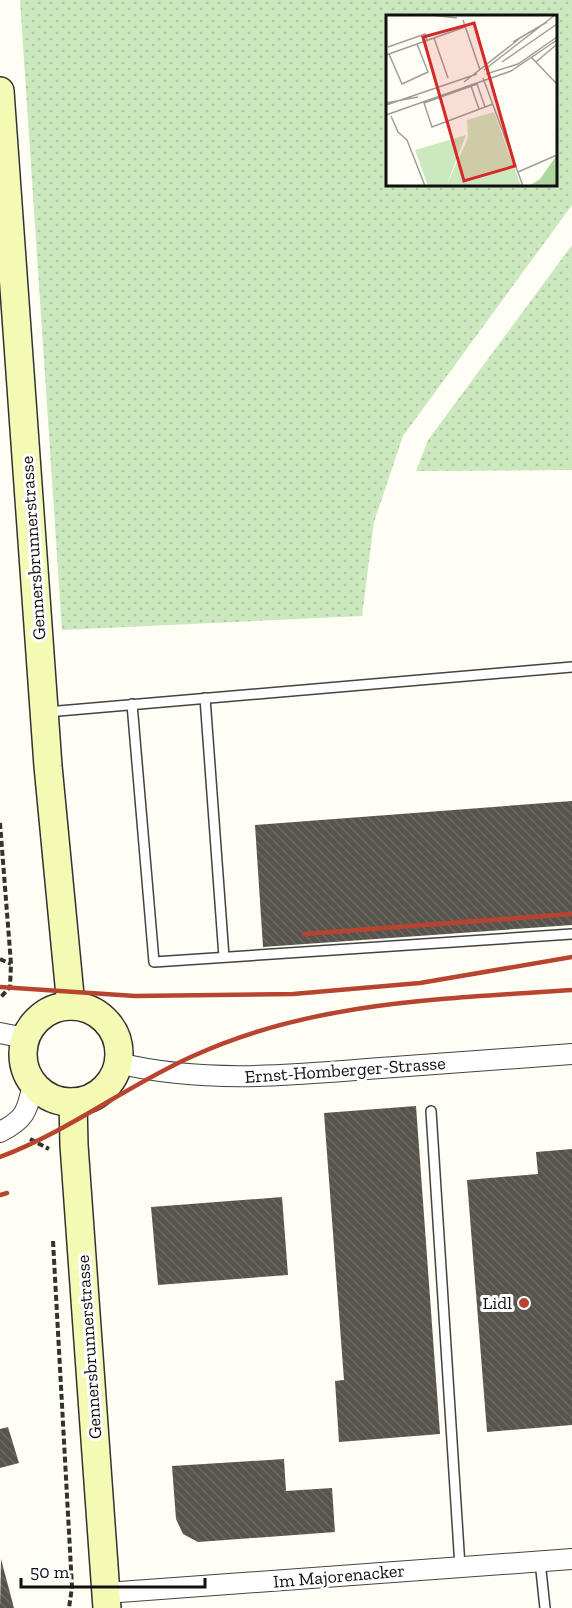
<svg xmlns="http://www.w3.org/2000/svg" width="572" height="1608" viewBox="0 0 572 1608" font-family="'Zilla Slab',serif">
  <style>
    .grass { fill: url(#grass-dots); fill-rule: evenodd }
    .building { fill: url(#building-back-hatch) }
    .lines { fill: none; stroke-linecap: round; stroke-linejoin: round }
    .lane-casing { stroke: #434343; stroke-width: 12 }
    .street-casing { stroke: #434343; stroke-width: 22 }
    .secondary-casing { stroke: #323232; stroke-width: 30 }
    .path { stroke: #323232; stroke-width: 4; stroke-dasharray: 6 3; stroke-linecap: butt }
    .lane { stroke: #fff; stroke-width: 9 }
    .street { stroke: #fff; stroke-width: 20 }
    .secondary { stroke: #f4fab4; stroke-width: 27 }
    .rail { stroke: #b84430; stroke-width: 4.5 }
    .poi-dot { fill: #b84430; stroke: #fff; stroke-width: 2 }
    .labels { text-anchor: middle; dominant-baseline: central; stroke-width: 6; stroke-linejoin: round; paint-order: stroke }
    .street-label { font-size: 18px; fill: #101010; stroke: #fff }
    .poi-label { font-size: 18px; fill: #101010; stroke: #fff; text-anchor: end }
    .inset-road { fill: none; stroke: #9f9f99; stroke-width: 1.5 }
    .view { fill: #d62828; fill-opacity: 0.15; stroke: #d62828; stroke-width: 3 }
    .inset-edge { fill: none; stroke: #101010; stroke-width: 3 }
  </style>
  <defs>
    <pattern id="grass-dots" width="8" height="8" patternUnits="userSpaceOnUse" patternTransform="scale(1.5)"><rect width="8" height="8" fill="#cce8bf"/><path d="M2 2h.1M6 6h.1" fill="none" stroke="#aec6a3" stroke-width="1.8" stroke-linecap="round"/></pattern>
    <pattern id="building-back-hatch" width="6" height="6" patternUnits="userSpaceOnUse" patternTransform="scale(1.5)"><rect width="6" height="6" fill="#58544d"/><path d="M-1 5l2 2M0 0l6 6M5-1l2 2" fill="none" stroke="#6b6862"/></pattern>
  </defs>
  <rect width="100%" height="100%" fill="#fefef4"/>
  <g class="grass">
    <path d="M20 0H572V205L403 436 374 522 362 616 62 630ZM556 16V184H388V16Z"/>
    <path d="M572 245V470L416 471 428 440Z"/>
  </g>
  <g class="building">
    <path d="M572 801V925L263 947 255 825Z"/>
    <path d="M416 1106 440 1434 339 1442 335 1381 344 1380 324 1113Z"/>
    <path d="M572 1149V1425L487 1432 467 1180 538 1174 536 1152Z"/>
    <path d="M282 1197 288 1275 158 1285 151 1207Z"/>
    <path d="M8 1427 19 1463 0 1468V1429Z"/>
    <path d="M284 1459 286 1491 332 1488 335 1532 198 1542 183 1534 176 1519 172 1466Z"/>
    <path d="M1 1559 14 1608H0Z"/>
  </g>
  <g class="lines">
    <defs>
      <g id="lane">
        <path d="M205 698 224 957"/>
        <path d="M132 704 154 962 572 934"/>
        <path d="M47 712 572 667"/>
        <path d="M431 1111 460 1567"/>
        <path d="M540 1561 545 1608"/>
      </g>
      <g id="street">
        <path d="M0 1033 25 1038"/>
        <path d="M118 1063C200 1083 284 1076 367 1069 436 1064 504 1059 572 1054"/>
        <path d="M0 1132C26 1119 27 1111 33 1084"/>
        <path d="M106 1593 572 1559"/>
      </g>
      <g id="secondary">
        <path d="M0 91 48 766 71 1006"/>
        <circle cx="71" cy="1054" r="48"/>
        <path d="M73 1102 74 1145 107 1608"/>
      </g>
    </defs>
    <use href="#lane" class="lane-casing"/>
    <use href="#street" class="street-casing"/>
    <use href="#secondary" class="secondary-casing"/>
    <g class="path">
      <path d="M0 823 11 964 10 987 0 998"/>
      <path d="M0 959 11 964"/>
      <path d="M30 1139 49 1149"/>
      <path d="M53 1241 72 1587 69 1608"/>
    </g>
    <use href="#lane" class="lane"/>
    <use href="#street" class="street"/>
    <use href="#secondary" class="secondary"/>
    <g class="rail">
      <path d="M304 934 572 914"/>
      <path d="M0 987 135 996 293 994 420 983 572 957"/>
      <path d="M0 1157C71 1130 126 1086 193 1056 313 1001 443 999 572 990"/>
      <path d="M0 1195 7 1193"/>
    </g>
  </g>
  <circle class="poi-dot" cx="524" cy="1303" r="6"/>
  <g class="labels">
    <g class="street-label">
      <text transform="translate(33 548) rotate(-94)">Gennersbrunnerstrasse</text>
      <text transform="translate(345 1070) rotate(-4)">Ernst-Homberger-Strasse</text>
      <text transform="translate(89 1347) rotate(-94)">Gennersbrunnerstrasse</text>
      <text transform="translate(339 1576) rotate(-5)">Im Majorenacker</text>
    </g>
    <g class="poi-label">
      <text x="512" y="1303">Lidl</text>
    </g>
  </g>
  <g transform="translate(386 15)">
    <rect width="171" height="171" fill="#fefef4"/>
    <path d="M108 97 135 171H42L29 135 80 120 61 169 82 123 81 105Z" fill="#cce8bf"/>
    <path d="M171 140V171H143L154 164Z" fill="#add79f"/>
    <path class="inset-road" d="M45 0 71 3M77 5 94 55M48 23 62 63M127 27 161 7M2 32 39 19 41 26M3 39 16 69 42 57 31 29M0 40 79 12M145 42 171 69M116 47 171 9M150 47 171 29M98 55 169 0M100 59 132 49 171 22M97 63 137 171M78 67 133 24M85 71 93 94M0 88 32 82M0 90 91 59M99 92 91 69 38 88 46 112 99 92 107 89M0 100 125 56 171 25M5 101 12 117 21 125 39 171M132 157 171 140"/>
    <path class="view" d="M88 8 129 151 78 166 37 22Z"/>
    <rect width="171" height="171" class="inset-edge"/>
  </g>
  <path d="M21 1578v9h184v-9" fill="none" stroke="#101010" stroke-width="3"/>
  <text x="30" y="1578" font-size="18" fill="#101010" stroke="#ffffff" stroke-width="4.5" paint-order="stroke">50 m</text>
</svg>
